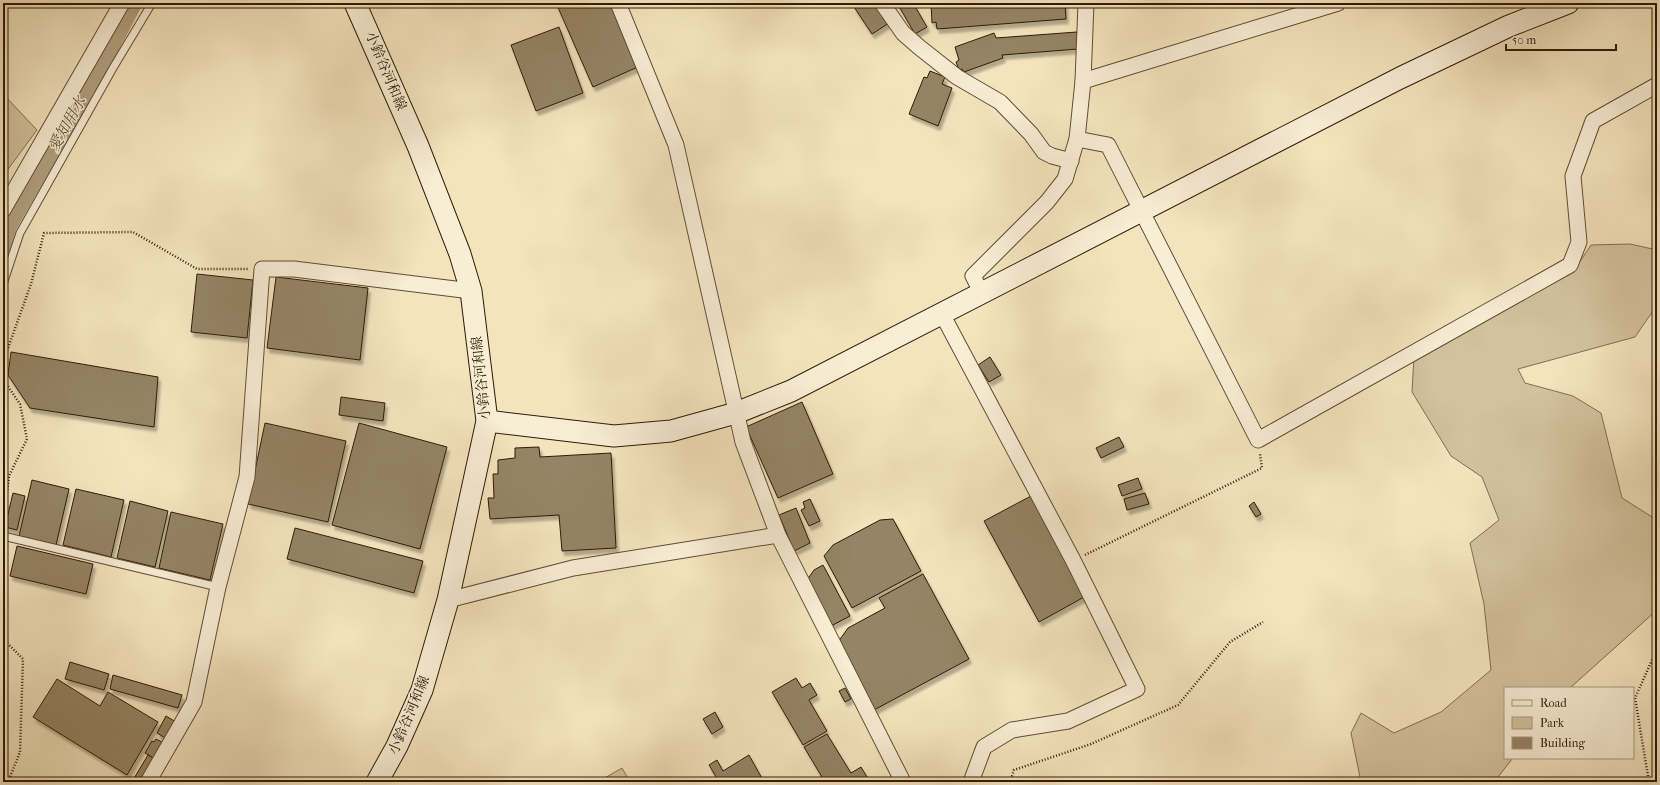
<svg xmlns="http://www.w3.org/2000/svg" width="1660" height="785" viewBox="0 0 1660 785" font-family="'IM FELL French Canon','Noto Serif JP',serif">
  <style>
    .green { fill: #d3c29e; stroke: #816e51 }
    .lines { fill: none; stroke-linecap: round; stroke-linejoin: round }
    .canal { stroke: #b1a07f; stroke-width: 15 }
    .building { fill: #958465; stroke: #2f1b04; filter: url(#shadow) }
    .lane-casing { stroke: #604d32; stroke-width: 9 }
    .street-casing { stroke: #604d32; stroke-width: 17 }
    .secondary-casing { stroke: #2f1b04; stroke-width: 23 }
    .path { stroke: #2f1b04; stroke-width: 2.5; stroke-dasharray: 1 2; stroke-linecap: butt }
    .lane { stroke: #f8edd5; stroke-width: 7 }
    .street { stroke: #f8edd5; stroke-width: 15 }
    .secondary { stroke: #f8edd5; stroke-width: 21 }
    .labels { text-anchor: middle; dominant-baseline: central; stroke-width: 3; stroke-linejoin: round; paint-order: stroke }
    .street-label { font-size: 14px; fill: #2f1b04; stroke: #f8edd5 }
    .water-label { font-size: 15px; font-style: italic; fill: #635035; stroke: #f8edd5 }
  </style>
  <defs>
    <filter id="shadow"><feDropShadow dx="2.5" dy="4.5" stdDeviation="1" flood-color="#0004"/></filter>
  </defs>
  <rect width="100%" height="100%" fill="#f4e4be"/>
  <filter id="stains"><feTurbulence type="fractalNoise" baseFrequency=".005" numOctaves="4"/><feColorMatrix values="0 0 0 0 .2 0 0 0 0 .09 0 0 0 0 .02 0 0 0 .5 -.17"/></filter>
  <radialGradient id="worn" r=".72"><stop offset=".6" stop-color="#630" stop-opacity="0"/><stop offset="1" stop-color="#630" stop-opacity=".3"/></radialGradient>
  <g class="green">
    <path d="M3 94 37 130 3 176Z"/>
    <path d="M1630 244 1657 250V305L1635 337 1518 369 1525 383 1573 396 1601 413 1622 498 1657 520V610L1570 688H1505V758H1513L1494 782H1361L1351 733 1361 713 1394 733 1441 712 1491 670 1484 604 1470 543 1499 520 1482 477 1451 456 1412 392 1414 356 1575 269 1591 245Z"/>
    <path d="M622 768 630 782H598Z"/>
  </g>
  <g class="lines">
    <path class="canal" d="M3 247 9 227 101 68 135 3"/>
  </g>
  <g class="building">
    <path d="M556 3H613L640 66 593 87Z"/>
    <path d="M860 3H876L889 23 872 34 854 7Z"/>
    <path d="M897 3H913L927 27 915 34Z"/>
    <path d="M931 3H1065L1066 19 937 29 936 22 932 23Z"/>
    <path d="M559 27 583 93 536 111 511 45Z"/>
    <path d="M1077 32 1078 49 1002 55 1003 58 964 72 962 69 959 70 956 62 959 60 955 47 994 33 996 38Z"/>
    <path d="M930 71 945 77 942 84 952 88 938 126 909 114 924 77 927 78Z"/>
    <path d="M197 274 253 280 247 338 191 332Z"/>
    <path d="M276 277 368 288 360 360 267 348Z"/>
    <path d="M11 352 158 377 154 427 30 408 8 375Z"/>
    <path d="M990 357 1001 375 989 382 978 365Z"/>
    <path d="M341 397 385 403 383 421 339 415Z"/>
    <path d="M802 402 833 474 778 498 746 427Z"/>
    <path d="M265 423 346 441 328 522 248 504Z"/>
    <path d="M359 423 447 447 420 549 332 525Z"/>
    <path d="M1119 437 1124 447 1101 458 1096 448Z"/>
    <path d="M539 447 540 457 611 453 616 548 562 551 559 515 490 519 488 498H494L493 474H498V460L515 458V448Z"/>
    <path d="M1138 478 1142 489 1122 496 1118 485Z"/>
    <path d="M32 480 69 489 56 545 19 536Z"/>
    <path d="M76 489 124 500 111 557 63 545Z"/>
    <path d="M13 493 25 496 17 530 5 527Z"/>
    <path d="M1145 493 1149 504 1127 510 1124 499Z"/>
    <path d="M1031 496 1086 596 1039 622 984 521Z"/>
    <path d="M810 499 820 521 809 526 801 510 805 508 803 502Z"/>
    <path d="M130 501 168 511 155 567 117 558Z"/>
    <path d="M1254 502 1261 514 1256 517 1249 506Z"/>
    <path d="M796 508 810 543 794 551 779 515Z"/>
    <path d="M171 512 223 524 210 580 159 568Z"/>
    <path d="M893 519 921 571 852 608 824 556 833 545 880 520Z"/>
    <path d="M295 528 423 561 414 593 287 559Z"/>
    <path d="M17 546 93 564 86 594 10 576Z"/>
    <path d="M823 565 850 616 831 626 807 580 814 570Z"/>
    <path d="M923 574 969 659 874 710 838 642 848 628 885 608 879 598Z"/>
    <path d="M70 662 109 674 104 690 65 679Z"/>
    <path d="M113 675 182 695 178 708 110 689Z"/>
    <path d="M796 678 802 688 810 683 817 695 809 700 827 731 803 745 772 692Z"/>
    <path d="M57 679 100 706 108 692 158 722 127 775 33 717Z"/>
    <path d="M845 688 851 699 845 702 839 691Z"/>
    <path d="M715 712 723 727 712 734 703 719Z"/>
    <path d="M166 716 176 722 167 739 157 733Z"/>
    <path d="M827 734 851 773 861 767 870 782H825L804 747Z"/>
    <path d="M156 739 162 742 153 758 145 753 152 741 154 742Z"/>
    <path d="M148 755 153 758 140 782H136L133 780Z"/>
    <path d="M749 755 764 782H719L709 765 717 760 723 771Z"/>
  </g>
  <g class="lines">
    <defs>
      <g id="lane">
        <path d="M3 284 20 233 113 68 152 3"/>
        <path d="M3 536 218 587"/>
      </g>
      <g id="street">
        <path d="M618 3 676 145 743 442 778 535 903 782"/>
        <path d="M882 3 903 33 919 47 957 77 1000 102 1031 134 1044 152 1052 156 1071 161"/>
        <path d="M1083 81 1338 3"/>
        <path d="M1077 139 1108 145 1258 440 1570 265 1579 242 1573 176 1593 121 1657 85"/>
        <path d="M3 210 122 3"/>
        <path d="M981 292 973 276 1047 202 1065 179 1077 139 1083 81 1086 3"/>
        <path d="M941 312 1073 560 1137 689 1068 721 1012 730 984 747 971 782"/>
        <path d="M448 600 573 568 778 535"/>
        <path d="M148 782 194 702 218 587 247 477 262 269H294L471 291"/>
      </g>
      <g id="secondary">
        <path d="M355 3 418 146 460 254 471 291 487 421 448 600 422 690 397 746 377 782"/>
        <path d="M487 421 614 436 671 431 736 413 791 391 1400 78 1509 26 1568 3"/>
      </g>
    </defs>
    <use href="#lane" class="lane-casing"/>
    <use href="#street" class="street-casing"/>
    <use href="#secondary" class="secondary-casing"/>
    <g class="path">
      <path d="M3 362 31 284 44 233 133 232 197 269H248"/>
      <path d="M3 379 20 404 27 439 9 476 3 524"/>
      <path d="M1085 555 1262 468 1260 454"/>
      <path d="M3 561 5 592 3 603"/>
      <path d="M3 639 23 659 20 752 8 782"/>
      <path d="M1010 782 1014 770 1091 744 1178 705 1230 642 1263 622"/>
      <path d="M1649 782 1635 698 1657 649"/>
    </g>
    <use href="#lane" class="lane"/>
    <use href="#street" class="street"/>
    <use href="#secondary" class="secondary"/>
  </g>
  <g class="labels">
    <g class="street-label">
      <text transform="translate(386 71) rotate(67)">小鈴谷河和線</text>
      <text transform="translate(481 378) rotate(-96)">小鈴谷河和線</text>
      <text transform="translate(409 715) rotate(-67)">小鈴谷河和線</text>
    </g>
    <g class="water-label">
      <text transform="translate(67 124) rotate(-61)">愛知用水</text>
    </g>
  </g>
  <rect width="1660" height="785" fill="none" stroke="#f4e4be" stroke-width="16"/>
  <rect x="4" y="4" width="1652" height="777" fill="none" stroke="#2f1b04" stroke-width="2"/>
  <rect x="8" y="8" width="1644" height="769" fill="none" stroke="#2f1b04"/>
  <rect x="1504" y="687" width="130" height="72" fill="#f8edd5" stroke="#a89981"/>
  <rect x="1512" y="700" width="20" height="6" fill="#f8edd5" stroke="#a89981"/>
  <text x="1540" y="707" font-size="12" fill="#2f1b04">Road</text>
  <rect x="1512" y="717" width="20" height="12" fill="#d3c29e" stroke="#a89981"/>
  <text x="1540" y="727" font-size="12" fill="#2f1b04">Park</text>
  <rect x="1512" y="737" width="20" height="12" fill="#958465" stroke="#a89981"/>
  <text x="1540" y="747" font-size="12" fill="#2f1b04">Building</text>
  <path d="M1506 44v6h110v-6" fill="none" stroke="#2f1b04" stroke-width="2"/>
  <text x="1512" y="44" font-size="12" fill="#2f1b04" stroke="#f8edd5" stroke-width="3" paint-order="stroke">50 m</text>
  <rect width="100%" height="100%" filter="url(#stains)"/>
  <rect width="100%" height="100%" fill="url(#worn)"/>
</svg>
